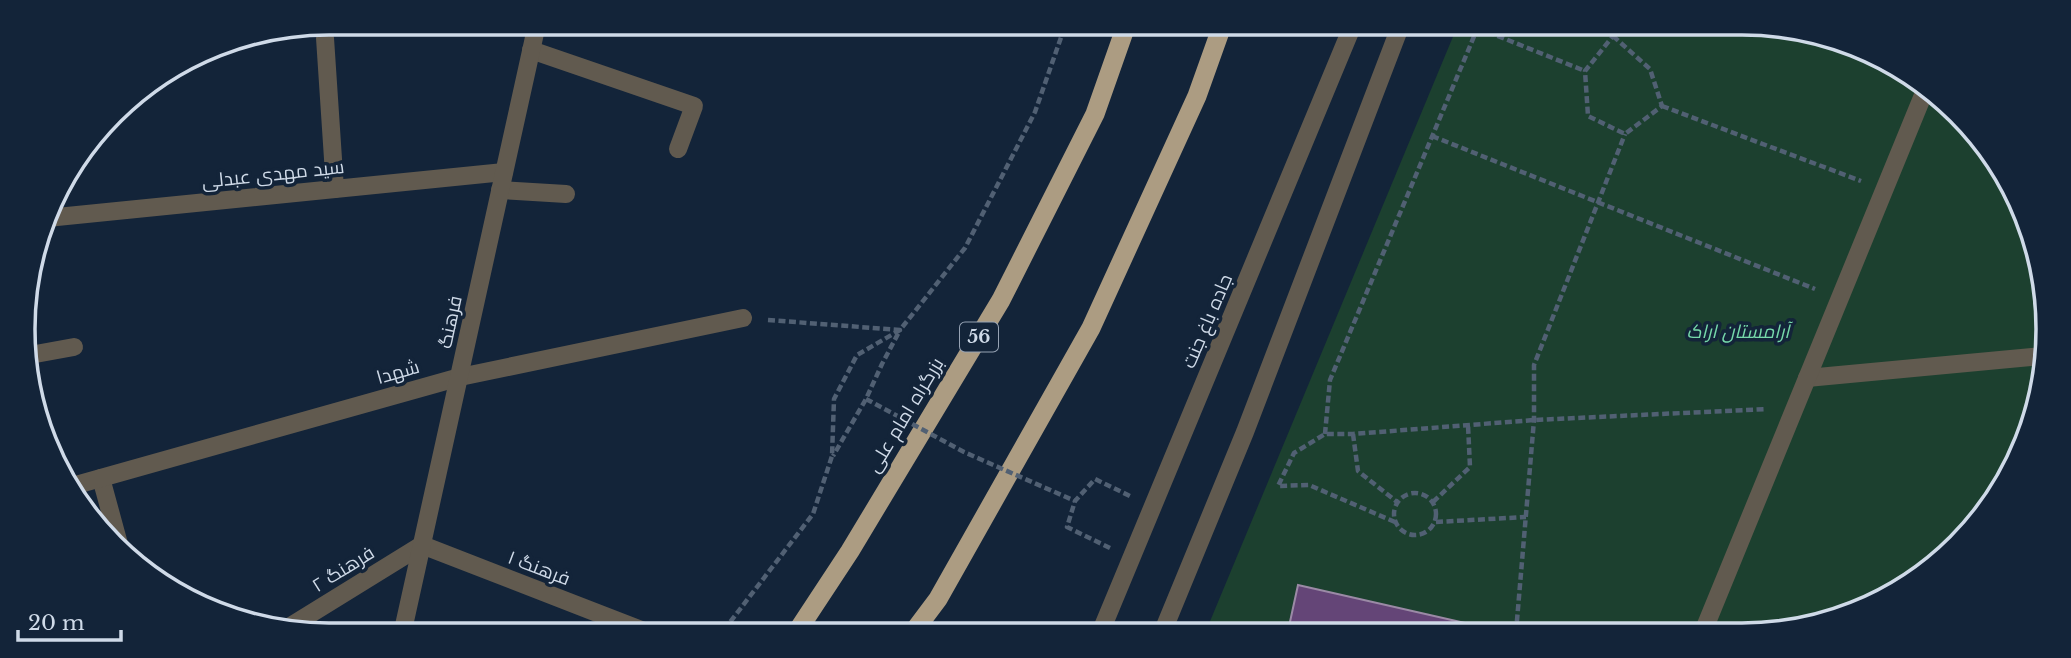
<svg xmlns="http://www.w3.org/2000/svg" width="2071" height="658" viewBox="0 0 2071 658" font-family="'Libre Baskerville',Cairo,serif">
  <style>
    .green { fill: #1c402f }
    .building { fill: #644577; stroke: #9b8aa6; stroke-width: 2 }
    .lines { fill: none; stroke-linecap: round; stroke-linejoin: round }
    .path { stroke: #516073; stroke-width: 4.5; stroke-dasharray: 7 3.5; stroke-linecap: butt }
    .service { stroke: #615a4f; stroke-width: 18 }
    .minor { stroke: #615a4f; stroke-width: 18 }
    .trunk { stroke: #ac9c82; stroke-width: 19 }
    .path-bridge { stroke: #516073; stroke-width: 4.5; stroke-dasharray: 7 3.5; stroke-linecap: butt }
    .labels { text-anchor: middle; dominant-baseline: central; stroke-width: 7; stroke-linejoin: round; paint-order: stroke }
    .shield { fill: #132439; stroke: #97a3b4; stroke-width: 2 }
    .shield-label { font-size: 18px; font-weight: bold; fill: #cfdae8 }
    .street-label { font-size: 19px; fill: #cfdae8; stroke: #132439 }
    .park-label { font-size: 19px; font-style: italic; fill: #76d9aa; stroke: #132439 }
    .rim { fill: none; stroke: #cfdae8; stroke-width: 3.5 }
  </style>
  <rect width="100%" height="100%" fill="#132439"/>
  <path class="green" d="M1457 27 1802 29 1912 75 1997 159 2042 270V389L2007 482 1958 546 1878 603 1782 633 1206 631Z"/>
  <path class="building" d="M1298 585 1487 628 1486 632 1288 631Z"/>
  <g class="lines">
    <g class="path">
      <path d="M1478 28 1585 71"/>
      <path d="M1613 36 1650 69 1662 106 1625 134 1588 116 1585 71Z"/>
      <path d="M1662 106 1861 181"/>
      <path d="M1432 136 1815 289"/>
      <path d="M768 320 900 330 882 364 866 399 833 456"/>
      <path d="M1325 434 1330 380 1478 27"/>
      <path d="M1353 434 1358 471 1397 502"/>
      <circle cx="1415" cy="514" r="21"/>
      <path d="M1433 502 1470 467 1468 425"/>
      <path d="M1395 522 1309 485 1278 486 1294 453 1325 434H1353L1534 420 1767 409"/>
      <path d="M1436 522 1526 517"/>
      <path d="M1110 548 1067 527 1075 501 1095 479 1130 496"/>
      <path d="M724 630 813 514 832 456 834 399 857 355 900 330 965 248 1035 112 1065 26"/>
      <path d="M1516 632 1534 420V365L1625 134"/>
    </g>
    <g class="service">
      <path d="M1807 378 2042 356"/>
      <path d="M1703 632 1926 88"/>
    </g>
    <g class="minor">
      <path d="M325 38 335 189"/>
      <path d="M531 50 694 106 678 149"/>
      <path d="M500 190 566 194"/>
      <path d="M47 218 504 172"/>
      <path d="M30 355 74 347"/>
      <path d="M101 478 119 544"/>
      <path d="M69 487 460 377 743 318"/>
      <path d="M286 629 422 545 641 630"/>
      <path d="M403 630 537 24"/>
      <path d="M1101 631 1352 27"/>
      <path d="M1163 631 1245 432 1400 27"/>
    </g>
    <g class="trunk">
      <path d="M798 630 850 551 1001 300 1095 114 1126 26"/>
      <path d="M914 631 938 599 1091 328 1197 96 1222 26"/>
    </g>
    <path class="path-bridge" d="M866 399 964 452 1075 501"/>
  </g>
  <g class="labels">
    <rect class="shield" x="960" y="322.5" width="38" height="29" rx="5"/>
    <g class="shield-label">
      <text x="979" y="337">56</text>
    </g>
    <g class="street-label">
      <text transform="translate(273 174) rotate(-6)">سید مهدی عبدلی</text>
      <text transform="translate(1207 321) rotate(-67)">جاده باغ جنت</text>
      <text transform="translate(450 322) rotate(-78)">فرهنگ</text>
      <text transform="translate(398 372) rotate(-16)">شهدا</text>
      <text transform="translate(905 415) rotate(-59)">بزرگراه امام علی</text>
      <text transform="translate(539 568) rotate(21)">فرهنگ ۱</text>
      <text transform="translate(343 569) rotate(-32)">فرهنگ ۲</text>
    </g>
    <g class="park-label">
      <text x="1738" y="331">آرامستان اراک</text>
    </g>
  </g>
  <path d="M0 0H2071V658H0ZM329 35H1742A294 294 0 0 1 2036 329V329A294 294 0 0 1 1742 623H329A294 294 0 0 1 35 329V329A294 294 0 0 1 329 35Z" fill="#132439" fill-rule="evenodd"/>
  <path class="rim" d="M329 35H1742A294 294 0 0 1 2036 329V329A294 294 0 0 1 1742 623H329A294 294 0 0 1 35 329V329A294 294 0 0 1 329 35Z"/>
  <path d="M18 630v10h103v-10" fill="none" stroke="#cfdae8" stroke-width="3.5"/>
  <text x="28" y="630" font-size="21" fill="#cfdae8" stroke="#132439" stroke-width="5" paint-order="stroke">20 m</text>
</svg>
